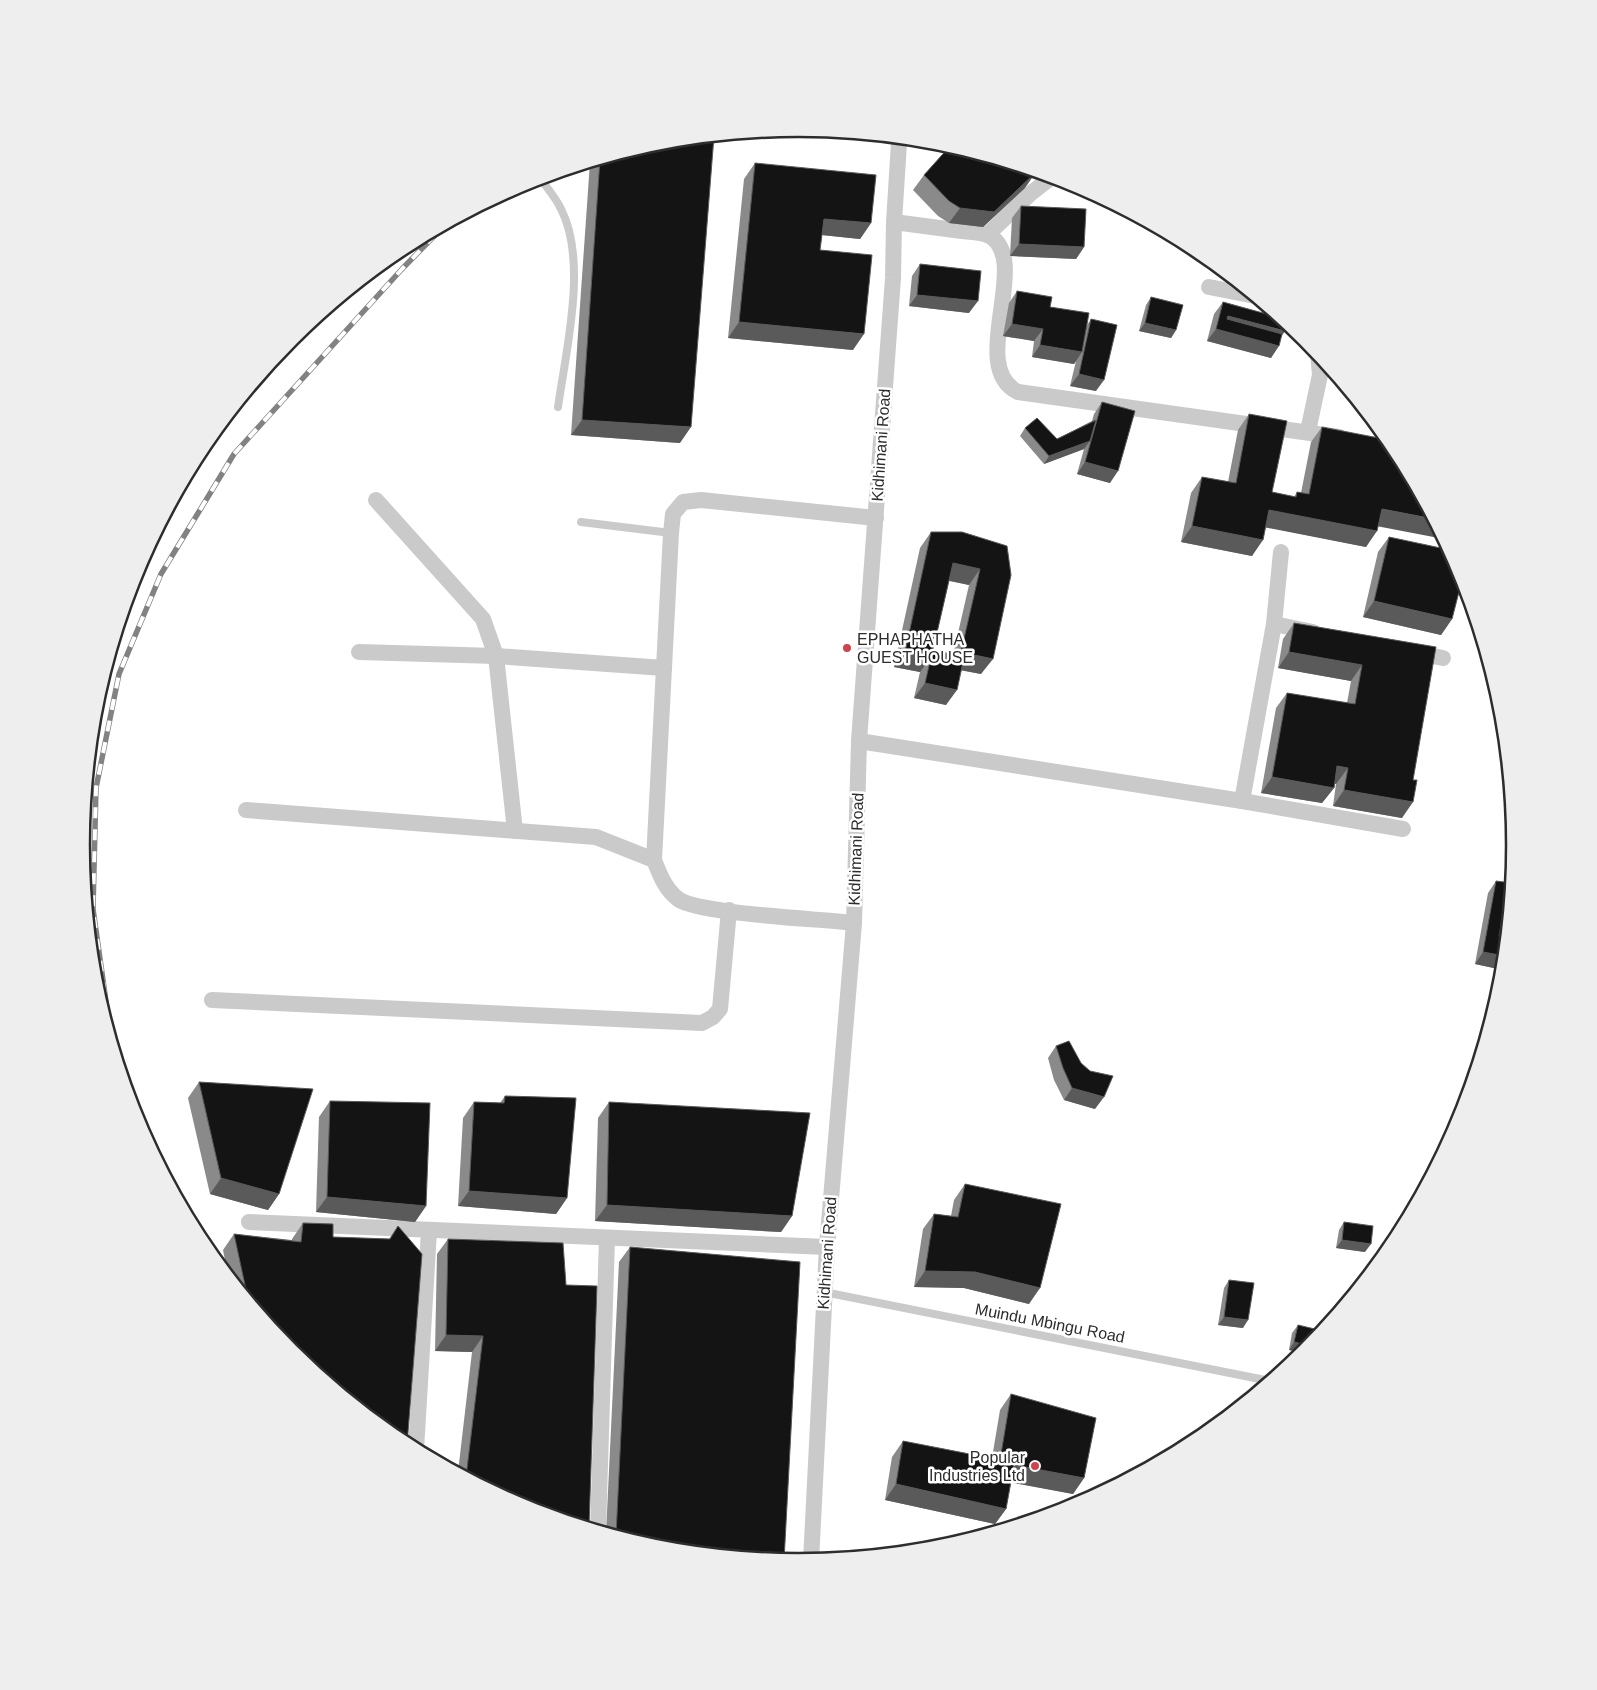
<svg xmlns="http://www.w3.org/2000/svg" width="1597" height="1690" viewBox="0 0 1597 1690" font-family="Helvetica,sans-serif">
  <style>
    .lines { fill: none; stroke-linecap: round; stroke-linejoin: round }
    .service { stroke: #cacaca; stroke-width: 8 }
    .minor { stroke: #cacaca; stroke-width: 16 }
    .rail-casing { stroke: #828282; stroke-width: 5.5 }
    .rail { stroke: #fff; stroke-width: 4; stroke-dasharray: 11; stroke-linecap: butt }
    .wall { fill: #8a8a8a; fill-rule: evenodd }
    .shaded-wall { fill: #5a5a5a }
    .building { fill: #141414; stroke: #5a5a5a; fill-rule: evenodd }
    .poi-dot { fill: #ce444e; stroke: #fff; stroke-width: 2 }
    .labels { text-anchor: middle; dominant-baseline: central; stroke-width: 5; stroke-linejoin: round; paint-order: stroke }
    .street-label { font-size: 16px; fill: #2d2d2d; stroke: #fff }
    .poi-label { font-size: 16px; fill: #2d2d2d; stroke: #fff; text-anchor: start }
    .rim { fill: none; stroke: #2d2d2d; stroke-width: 2.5 }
  </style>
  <rect width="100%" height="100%" fill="#fff"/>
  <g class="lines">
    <g class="service">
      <path d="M540 178C547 188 556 198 561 209 588 261 566 350 558 407"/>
      <path d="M581 522 671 533"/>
      <path d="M824 1292 1270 1381"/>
    </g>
    <g class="minor">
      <path d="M894 222C916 225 939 228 962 231 970 232 981 232 988 235 1034 258 966 367 1018 392L1339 437"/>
      <path d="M987 235 1030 194 1053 176"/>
      <path d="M1209 287 1255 296"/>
      <path d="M1308 431 1320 375 1318 353"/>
      <path d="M376 500 483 619 496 656 515 831"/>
      <path d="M1274 624 1313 632"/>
      <path d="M359 652 496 656 664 668"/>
      <path d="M1413 652 1443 658"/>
      <path d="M859 741 1242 801 1403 829"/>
      <path d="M1242 801 1274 624 1281 552"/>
      <path d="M246 810 596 837 654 860"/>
      <path d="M854 923C822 919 698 914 678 899 665 889 660 875 654 860L671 533 673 514 683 502 701 500 876 518"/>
      <path d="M212 1000 702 1023 713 1017 720 1009 729 910"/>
      <path d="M249 1222 827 1247"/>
      <path d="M416 1450 429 1231"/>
      <path d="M598 1530 607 1238"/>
      <path d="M811 1561 827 1247 854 923 859 741 893 278 894 222 899 143 902 138"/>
    </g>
    <defs>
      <g id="rail">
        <path d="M287 343 293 336"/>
        <path d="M111 1037 93 909 96 788 119 674 161 574 234 454 402 269 446 224"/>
      </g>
    </defs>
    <use href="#rail" class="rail-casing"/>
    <use href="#rail" class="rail"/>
  </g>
  <g class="wall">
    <path d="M659 141 680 443 571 435 590 162Z"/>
    <path d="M755 163 871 223 860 239 822 235 820 250 853 350 728 338 744 179Z"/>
    <path d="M924 175 1025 188 983 227 949 223 938 216 913 190Z"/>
    <path d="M1021 206 1084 247 1076 259 1010 256 1012 218Z"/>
    <path d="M920 264 969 313 909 306 912 276Z"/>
    <path d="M1017 291 1087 325 1091 319 1096 391 1070 386 1076 361 1074 364 1032 357 1034 341 1003 336 1009 303Z"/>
    <path d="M1151 297 1176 330 1171 338 1139 331 1146 305Z"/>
    <path d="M1223 302 1282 336 1271 358 1207 341 1214 314Z"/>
    <path d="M1102 402 1110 483 1077 474 1084 449 1044 464 1020 436 1025 428 1057 439 1092 421 1094 414Z"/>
    <path d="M1249 414 1272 492 1294 497 1297 492 1301 493 1311 442 1322 427 1378 526 1366 547 1266 527 1252 556 1181 542 1191 493 1202 477 1228 482 1238 430Z"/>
    <path d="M931 532 1007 546 981 674 961 670 946 705 914 698 920 672 894 667 920 548ZM949 581 969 585 953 655 933 650Z"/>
    <path d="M1389 537 1455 582 1452 619 1441 635 1363 617 1378 552Z"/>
    <path d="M1294 623 1436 647 1402 818 1333 806 1336 784 1334 783V788L1322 803 1261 793 1276 708 1287 693 1347 703 1351 681 1278 668 1283 639Z"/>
    <path d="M1496 881 1503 912 1499 936 1507 937 1503 970 1475 964 1488 893Z"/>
    <path d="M1056 1046 1095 1109 1064 1100 1054 1080 1048 1058Z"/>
    <path d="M199 1082 279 1194 268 1210 210 1194 188 1098Z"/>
    <path d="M505 1096 567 1198 556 1214 458 1206 463 1118 474 1102 500 1103Z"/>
    <path d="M330 1101 426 1206 415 1222 316 1212 319 1117Z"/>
    <path d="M609 1102 792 1216 781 1232 595 1221 598 1118Z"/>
    <path d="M965 1184 1029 1304 964 1288 914 1287 923 1229 934 1214 951 1216 954 1200Z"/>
    <path d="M1344 1222 1365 1252 1336 1248 1339 1230Z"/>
    <path d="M303 1223 333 1237 389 1239 398 1226 422 1254 291 1352 228 1275 223 1250 234 1234 292 1240V1239Z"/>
    <path d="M448 1239 566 1285 524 1508 458 1472 472 1352 435 1351 437 1254Z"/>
    <path d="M630 1247 658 1548 606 1533 619 1262Z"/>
    <path d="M1229 1280 1243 1328 1218 1325 1224 1288Z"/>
    <path d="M1298 1325 1305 1352 1304 1353 1289 1350 1292 1333Z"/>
    <path d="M1011 1394 1084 1478 1073 1494 1011 1482 1006 1509 995 1524 885 1500 892 1457 903 1441 992 1458 1000 1410Z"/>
  </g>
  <g class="shaded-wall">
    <path d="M1036 172 1025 188 983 227 949 223 960 208Z"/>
    <path d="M824 219 871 223 860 239 812 234Z"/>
    <path d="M1019 244 1084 247 1076 259 1010 256Z"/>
    <path d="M917 295 978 301 969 313 909 306Z"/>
    <path d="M1228 316 1285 331 1277 343 1220 328Z"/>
    <path d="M739 322 864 334 853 350 728 338Z"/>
    <path d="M1145 323 1176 330 1171 338 1139 331Z"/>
    <path d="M1012 324 1043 329 1034 341 1003 336Z"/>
    <path d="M1216 329 1279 346 1271 358 1207 341Z"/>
    <path d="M1040 345 1082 352 1074 364 1032 357Z"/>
    <path d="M1079 374 1104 380 1096 391 1070 386Z"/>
    <path d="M582 420 691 427 680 443 571 435Z"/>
    <path d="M1090 441 1084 449 1044 464 1049 456Z"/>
    <path d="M1085 462 1118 471 1110 483 1077 474Z"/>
    <path d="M1382 509 1434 519 1444 539 1371 525Z"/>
    <path d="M1269 510 1377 531 1366 547 1258 526Z"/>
    <path d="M1192 526 1263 540 1252 556 1181 542Z"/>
    <path d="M953 563 980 569 969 585 942 579Z"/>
    <path d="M1374 601 1452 619 1441 635 1363 617Z"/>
    <path d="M905 652 931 657 920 672 894 667Z"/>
    <path d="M1289 652 1362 665 1351 681 1278 668Z"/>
    <path d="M965 653 993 659 981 674 954 669Z"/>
    <path d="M925 683 957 690 946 705 914 698Z"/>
    <path d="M1337 766 1348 768 1336 784 1326 782Z"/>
    <path d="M1272 777 1334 788 1322 803 1261 793Z"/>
    <path d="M1344 790 1413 802 1402 818 1333 806Z"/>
    <path d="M1506 899 1510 900 1509 913 1497 911Z"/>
    <path d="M1483 952 1505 956 1503 970 1475 964Z"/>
    <path d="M1072 1088 1104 1097 1095 1109 1064 1100Z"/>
    <path d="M221 1178 279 1194 268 1210 210 1194Z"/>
    <path d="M469 1191 567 1198 556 1214 458 1206Z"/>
    <path d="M327 1197 426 1206 415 1222 316 1212Z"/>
    <path d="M607 1205 792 1216 781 1232 595 1221Z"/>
    <path d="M1342 1240 1371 1244 1365 1252 1336 1248Z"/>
    <path d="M925 1271 975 1272 1040 1288 1029 1304 964 1288 914 1287Z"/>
    <path d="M1224 1317 1248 1320 1243 1328 1218 1325Z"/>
    <path d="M446 1335 483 1336 472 1352 435 1351Z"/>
    <path d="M1294 1342 1311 1346 1304 1353 1289 1350Z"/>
    <path d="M1014 1465 1084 1478 1073 1494 1003 1481Z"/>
    <path d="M896 1484 1006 1509 995 1524 885 1500Z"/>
  </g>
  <g class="building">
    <path d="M714 136 691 427 582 420 600 159 659 141Z"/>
    <path d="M951 145 1034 170 1036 172 994 212 960 208 949 201 924 175Z"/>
    <path d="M755 163 876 175 871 223 824 219 820 250 872 255 864 334 739 322Z"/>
    <path d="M1021 206 1086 209 1084 247 1019 244Z"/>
    <path d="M920 264 981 271 978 301 917 295Z"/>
    <path d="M1017 291 1052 297 1050 307 1089 313 1082 352 1040 345 1043 329 1012 324Z"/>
    <path d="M1151 297 1183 305 1176 330 1145 323Z"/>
    <path d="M1223 302 1281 318 1287 323 1285 331 1228 316 1227 319 1282 334 1279 346 1216 329Z"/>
    <path d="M1091 319 1117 325 1104 380 1079 374Z"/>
    <path d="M1102 402 1135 411 1118 471 1085 462Z"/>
    <path d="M1249 414 1287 421 1272 492 1296 497 1297 492 1309 494 1322 427 1389 440 1395 447 1434 519 1382 509 1377 531 1269 510 1263 540 1192 526 1202 477 1236 483Z"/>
    <path d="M1037 418 1057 439 1096 420 1090 441 1049 456 1025 428Z"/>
    <path d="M931 532H962L1007 546 1011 575 993 659 965 653 957 690 925 683 931 657 905 652ZM953 563 980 569 960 656 933 650Z"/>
    <path d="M1389 537 1450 550 1459 566 1455 582 1461 584 1452 619 1374 601Z"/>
    <path d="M1294 623 1436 647 1413 780H1417L1413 802 1344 790 1348 768 1337 766 1334 788 1272 777 1287 693 1355 704 1362 665 1289 652Z"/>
    <path d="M1496 881 1512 883 1510 900 1506 899 1499 936 1507 937 1505 956 1483 952Z"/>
    <path d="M1069 1041 1081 1063 1090 1071 1113 1076 1104 1097 1072 1088 1063 1068 1056 1046Z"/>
    <path d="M199 1082 313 1089 279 1194 221 1178Z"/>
    <path d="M505 1096 576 1098 567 1198 469 1191 474 1102 504 1103Z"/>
    <path d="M330 1101 430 1103 426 1206 327 1197Z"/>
    <path d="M609 1102 810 1113 792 1216 607 1205Z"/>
    <path d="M965 1184 1061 1204 1040 1288 975 1272 925 1271 934 1214 958 1217Z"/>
    <path d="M1344 1222 1373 1226 1371 1244 1342 1240Z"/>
    <path d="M303 1223 333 1224V1237L390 1239 398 1226 422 1254 407 1445 400 1441 291 1352 248 1299 234 1234 301 1242Z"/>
    <path d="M448 1239 563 1243 566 1285 597 1286 589 1527 524 1508 466 1477 483 1336 446 1335Z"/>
    <path d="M630 1247 800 1262 784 1561 658 1548 616 1536Z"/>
    <path d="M1229 1280 1254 1283 1248 1320 1224 1317Z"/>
    <path d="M1298 1325 1323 1331 1311 1346 1294 1342Z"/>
    <path d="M1011 1394 1096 1418 1084 1478 1014 1465 1006 1509 896 1484 903 1441 1000 1460Z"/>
  </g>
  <g class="poi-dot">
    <circle cx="847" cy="648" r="5"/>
    <circle cx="1035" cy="1466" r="5"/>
  </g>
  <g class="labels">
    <g class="street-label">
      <text transform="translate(881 445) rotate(-86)">Kidhimani Road</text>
      <text transform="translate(856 849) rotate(-88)">Kidhimani Road</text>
      <text transform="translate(827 1253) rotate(-86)">Kidhimani Road</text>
      <text transform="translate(1050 1323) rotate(11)">Muindu Mbingu Road</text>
    </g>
    <g class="poi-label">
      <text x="857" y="639">EPHAPHATHA<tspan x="857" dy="18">GUEST HOUSE</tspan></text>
      <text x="1025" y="1457" text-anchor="end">Popular<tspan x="1025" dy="18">Industries Ltd</tspan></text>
    </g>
  </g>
  <path d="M0 0H1597V1690H0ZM90 845a708 708 0 1 1 1416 0a708 708 0 1 1-1416 0Z" fill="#eee" fill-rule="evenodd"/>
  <path class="rim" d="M90 845a708 708 0 1 1 1416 0a708 708 0 1 1-1416 0Z"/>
</svg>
